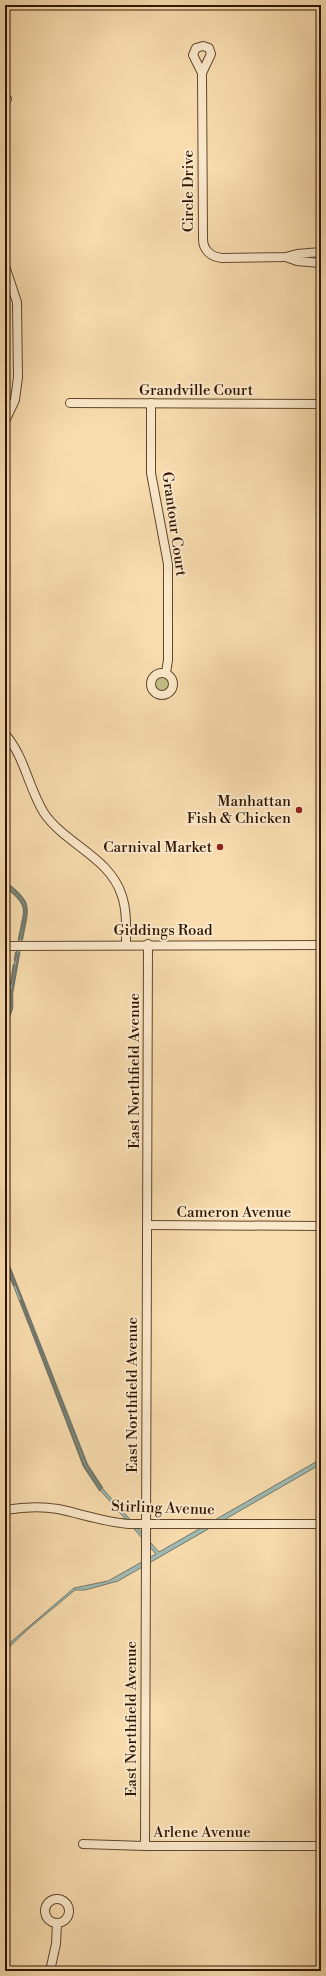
<svg xmlns="http://www.w3.org/2000/svg" width="326" height="1976" viewBox="0 0 326 1976" font-family="'Libre Bodoni',serif">
  <style>
    .green { fill: #c3bf86; stroke: #796a43 }
    .water { fill: #9fbab3; stroke: #72786b }
    .lines { fill: none; stroke-linecap: round; stroke-linejoin: round }
    .stream { stroke: #72786b; stroke-width: 2.5 }
    .minor-casing { stroke: #61472c; stroke-width: 10 }
    .minor { stroke: #fae8ca; stroke-width: 8 }
    .poi-dot { fill: #8f2418; stroke: #fae8ca; stroke-width: 1.5 }
    .labels { text-anchor: middle; dominant-baseline: central; stroke-width: 4; stroke-linejoin: round; paint-order: stroke }
    .street-label { font-size: 15px; fill: #2f1500; stroke: #fae8ca }
    .poi-label { font-size: 15px; fill: #2f1500; stroke: #fae8ca; text-anchor: end }
  </style>
  <rect width="100%" height="100%" fill="#f8dcae"/>
  <filter id="stains"><feTurbulence type="fractalNoise" baseFrequency=".005" numOctaves="4"/><feColorMatrix values="0 0 0 0 .2 0 0 0 0 .09 0 0 0 0 .02 0 0 0 .5 -.17"/></filter>
  <radialGradient id="worn" r=".72"><stop offset=".6" stop-color="#630" stop-opacity="0"/><stop offset="1" stop-color="#630" stop-opacity=".3"/></radialGradient>
  <circle class="green" cx="162" cy="684" r="7"/>
  <g class="water">
    <path d="M5 882C18 892 24 895 27 911L12 993V1008L5 1028V1018L9 1007V993L24 911C22 898 15 894 5 886Z"/>
    <path d="M5 1256 87 1465 102 1488 159 1552 321 1459V1464L118 1581 85 1590H75L27 1630 5 1651V1647L74 1588 108 1581 156 1554 100 1490 84 1466 5 1264Z"/>
  </g>
  <g class="lines">
    <g class="stream">
      <path d="M5 882C33 904 28 906 22 939"/>
      <path d="M5 886C31 906 25 909 19 939"/>
      <path d="M15 960 16 953"/>
      <path d="M11 984 14 965"/>
      <path d="M5 1018 9 1007 10 989"/>
      <path d="M5 1028 12 1008V993L19 953"/>
      <path d="M5 1256 87 1465 102 1488"/>
      <path d="M5 1264 14 1285"/>
      <path d="M21 1301 84 1466 100 1490"/>
    </g>
    <defs>
      <g id="minor">
        <path d="M202 73 211 54 209 48 203 46 196 48 193 55 202 73 203 239C203 250 211 257 222 258L286 257 297 254 321 252"/>
        <path d="M5 100 7 99"/>
        <path d="M286 257 297 261 321 263"/>
        <path d="M5 266 17 302 18 377 15 400 5 421"/>
        <path d="M70 403 321 404"/>
        <path d="M151 403V473L168 564V660L166 673"/>
        <circle cx="162" cy="684" r="11"/>
        <path d="M5 734C25 757 28 787 44 813 66 845 110 857 122 896 127 911 126 928 126 944"/>
        <path d="M5 946 321 945"/>
        <path d="M147 1225 321 1226"/>
        <path d="M5 1510C23 1507 40 1506 58 1509 82 1514 104 1522 129 1524H321"/>
        <path d="M83 1844 145 1846H321"/>
        <path d="M145 1846 148 944"/>
        <circle cx="57" cy="1911" r="12"/>
        <path d="M50 1971 56 1944 57 1923"/>
      </g>
    </defs>
    <use href="#minor" class="minor-casing"/>
    <use href="#minor" class="minor"/>
  </g>
  <g class="poi-dot">
    <circle cx="299" cy="810" r="4"/>
    <circle cx="220" cy="847" r="4"/>
  </g>
  <g class="labels">
    <g class="street-label">
      <text transform="translate(188 191) rotate(-90)">Circle Drive</text>
      <text x="196" y="390">Grandville Court</text>
      <text transform="translate(174 524) rotate(82)">Grantour Court</text>
      <text x="163" y="930">Giddings Road</text>
      <text transform="translate(134 1071) rotate(-90)">East Northfield Avenue</text>
      <text x="234" y="1212">Cameron Avenue</text>
      <text transform="translate(132 1395) rotate(-90)">East Northfield Avenue</text>
      <text transform="translate(163 1508) rotate(2)">Stirling Avenue</text>
      <text transform="translate(131 1719) rotate(-90)">East Northfield Avenue</text>
      <text x="202" y="1832">Arlene Avenue</text>
    </g>
    <g class="poi-label">
      <text x="291" y="801">Manhattan<tspan x="291" dy="17">Fish &amp; Chicken</tspan></text>
      <text x="212" y="847">Carnival Market</text>
    </g>
  </g>
  <rect width="326" height="1976" fill="none" stroke="#f8dcae" stroke-width="20"/>
  <rect x="6" y="6" width="314" height="1964" fill="none" stroke="#2f1500" stroke-width="2"/>
  <rect x="10" y="10" width="306" height="1956" fill="none" stroke="#2f1500"/>
  <rect width="100%" height="100%" filter="url(#stains)"/>
  <rect width="100%" height="100%" fill="url(#worn)"/>
</svg>
